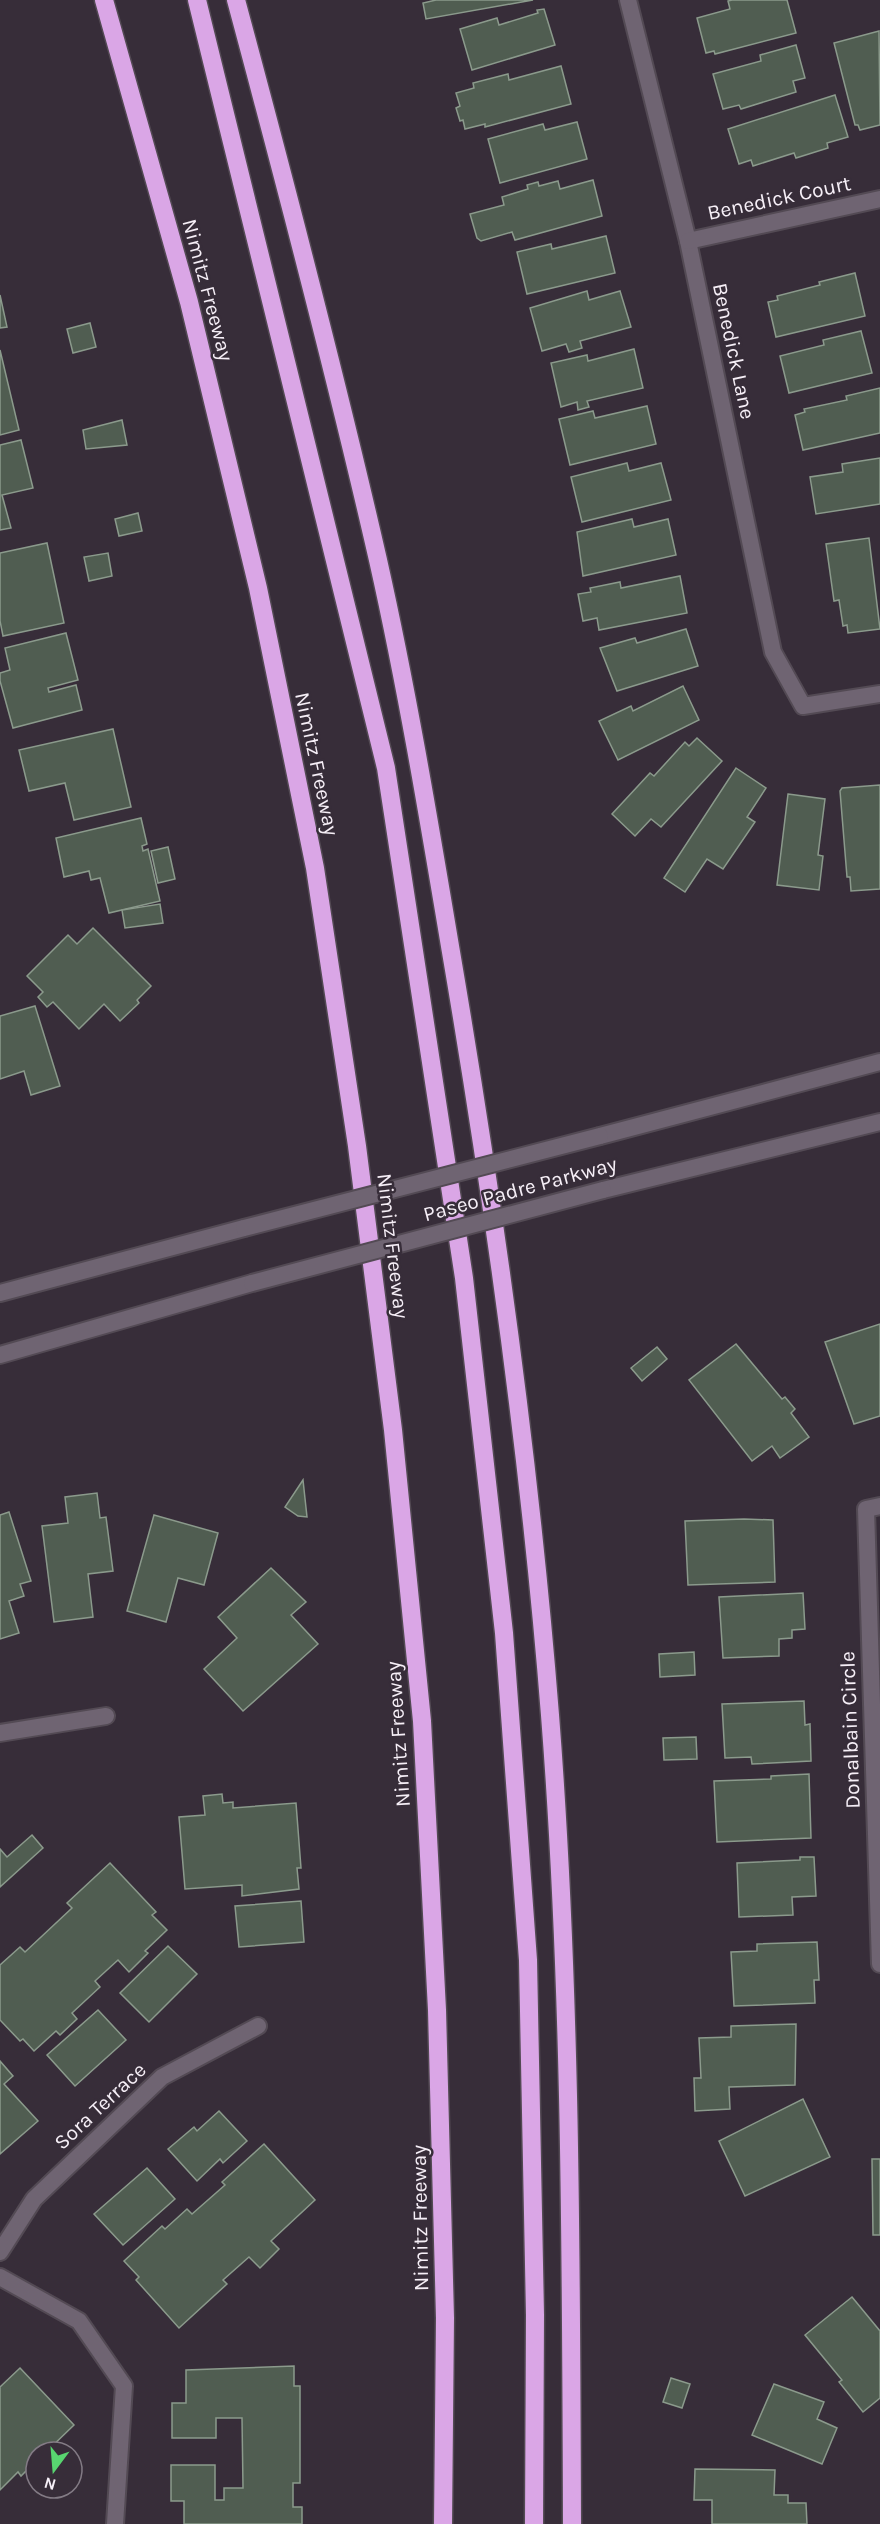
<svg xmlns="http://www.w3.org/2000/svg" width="880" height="2524" viewBox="0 0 880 2524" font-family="Karla,sans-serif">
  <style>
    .building { fill: #505d51; stroke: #8b9a8c; stroke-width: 1.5 }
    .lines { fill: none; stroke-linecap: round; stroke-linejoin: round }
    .minor-casing { stroke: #534a54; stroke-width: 20 }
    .secondary-casing { stroke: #534a54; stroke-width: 20 }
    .motorway-casing { stroke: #534a54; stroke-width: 21 }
    .minor { stroke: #6f6472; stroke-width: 16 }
    .secondary { stroke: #6f6472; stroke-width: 16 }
    .motorway { stroke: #daa6e6; stroke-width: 18 }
    .secondary-bridge-casing { stroke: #534a54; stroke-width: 20; stroke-linecap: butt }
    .secondary-bridge { stroke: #6f6472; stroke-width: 16 }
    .labels { text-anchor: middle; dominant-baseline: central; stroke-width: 5; stroke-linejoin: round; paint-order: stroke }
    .street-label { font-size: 21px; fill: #f6eff7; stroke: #372d39 }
  </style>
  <rect width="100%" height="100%" fill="#372d39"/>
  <g class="building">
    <path d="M533 0 426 19 423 3 436 0Z"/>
    <path d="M787 0 796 33 715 54 714 51 706 53 697 18 730 9 728 1 732 0Z"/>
    <path d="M544 9 555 45 472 70 460 29 497 18 499 25 538 13 537 10Z"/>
    <path d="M879 31 880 125 860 130 858 125H855L834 43Z"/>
    <path d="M796 45 805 78 793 81 796 92 741 109 739 105 723 109 713 74 761 61 760 55Z"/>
    <path d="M561 66 571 104 485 127V124L465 129 463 120 460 121 456 108 460 106 456 93 474 88 473 83 508 74 509 80Z"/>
    <path d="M835 95 848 137 827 143 828 148 796 158 794 153 753 166 751 160 739 164 728 129Z"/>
    <path d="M577 122 587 159 500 183 488 139 543 124 545 130Z"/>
    <path d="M593 180 602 216 515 240 512 232 481 241 477 238 470 214 504 205 502 197 528 189 527 185 538 182 539 186 558 181 560 189Z"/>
    <path d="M606 236 615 273 527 294 517 252 551 244 552 249Z"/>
    <path d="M855 273 865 316 776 337 768 302 778 300 777 296 820 285 819 282Z"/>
    <path d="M587 291 589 300 620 291 631 327 580 341 582 348 569 352 566 344 542 351 530 308Z"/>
    <path d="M0 295 7 327 0 328Z"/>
    <path d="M90 323 96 347 73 353 67 329Z"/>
    <path d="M861 331 872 373 789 393 780 356 824 345 823 340Z"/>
    <path d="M634 349 643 388 587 401 589 407 578 410 577 402 561 407 551 363 587 355 588 361Z"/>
    <path d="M0 350 19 430 0 435Z"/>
    <path d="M880 388V433L803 450 795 415 805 412 804 409 847 400 846 396Z"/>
    <path d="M647 406 656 444 570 465 559 419 593 411 595 418Z"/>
    <path d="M122 420 127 445 86 449 83 430Z"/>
    <path d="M21 440 33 488 2 495 11 528 0 530V445Z"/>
    <path d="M880 458V504L816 514 810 477 843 472 842 464Z"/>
    <path d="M627 463 629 471 661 463 671 500 582 522 571 477Z"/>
    <path d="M138 513 142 531 119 536 115 519Z"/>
    <path d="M632 519 634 527 668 519 676 555 583 576 577 532Z"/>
    <path d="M869 538 880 629 848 633 847 625 843 626 839 600 834 601 826 544Z"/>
    <path d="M47 543 64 623 3 636 0 621V553Z"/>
    <path d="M108 553 112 576 89 581 84 557Z"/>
    <path d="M680 576 687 613 599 630 597 618 583 621 578 594 591 592 590 588 620 582 621 588Z"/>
    <path d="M686 629 698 666 617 691 600 648 635 638 637 643Z"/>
    <path d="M66 633 78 680 48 688 49 692 76 685 82 710 13 728 0 681V673L10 670 5 648Z"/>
    <path d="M683 686 699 720 618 760 599 721 631 706 633 711Z"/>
    <path d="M113 729 131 807 74 820 65 783 29 791 19 750Z"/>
    <path d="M697 738 722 761 661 827 651 819 635 836 612 814 650 773 654 776 685 742 689 746Z"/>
    <path d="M736 768 766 788 747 817 755 822 723 869 707 859 685 892 664 878Z"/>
    <path d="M880 785V889L851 891 850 877H847L840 791 842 788Z"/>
    <path d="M788 794 825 799 818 855 823 856 819 890 777 885Z"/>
    <path d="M141 818 147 844 142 846 143 851 148 849 160 901 109 913 100 878 91 880 89 871 64 877 56 838Z"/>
    <path d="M168 847 175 879 158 883 151 851Z"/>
    <path d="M160 904 163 923 125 928 122 910Z"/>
    <path d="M93 928 151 986 137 1000 139 1003 120 1021 104 1004 79 1029 53 1002 47 1007 38 997 43 992 27 976 68 935 77 944Z"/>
    <path d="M35 1006 60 1086 31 1095 24 1071 0 1079V1016Z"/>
    <path d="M880 1324V1416L854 1424 825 1342Z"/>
    <path d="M736 1344 782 1399 785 1397 795 1409 791 1413 809 1437 780 1458 772 1446 752 1461 689 1380Z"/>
    <path d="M657 1347 667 1359 642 1381 631 1368Z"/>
    <path d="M303 1480 307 1517 298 1516 285 1507Z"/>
    <path d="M97 1493 100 1518 106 1517 113 1571 88 1574 93 1617 54 1622 42 1526 68 1523 65 1497Z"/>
    <path d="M9 1512 31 1581 20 1584 24 1596 9 1601 19 1633 0 1639V1515Z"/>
    <path d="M154 1515 218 1533 204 1585 178 1578 166 1622 127 1611Z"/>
    <path d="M744 1519 773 1520 775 1582 688 1585 685 1521Z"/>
    <path d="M271 1568 306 1602 291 1615 318 1644 243 1711 204 1669 237 1638 218 1617Z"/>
    <path d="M803 1593 805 1629 792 1630V1638L779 1639V1656L723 1658 719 1597Z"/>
    <path d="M694 1652 695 1675 660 1677 659 1654Z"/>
    <path d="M804 1701 805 1725 810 1724 811 1761 752 1764 751 1757 725 1758 722 1704Z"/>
    <path d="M696 1737 697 1759 664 1760 663 1738Z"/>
    <path d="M809 1774 811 1838 717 1842 714 1781 771 1779V1776Z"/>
    <path d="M222 1794 223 1803 233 1802V1808L296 1803 301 1868H297L299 1889 242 1896V1885L185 1889 179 1817 205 1815 203 1796Z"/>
    <path d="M32 1835 43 1848 0 1887V1849L7 1857Z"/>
    <path d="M800 1857H814L816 1896 792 1897 793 1915 739 1917 737 1863 800 1860Z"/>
    <path d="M110 1863 156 1912 152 1915 167 1930 145 1951 148 1953 129 1972 118 1960 95 1981 100 1987 72 2013 77 2019 60 2035 56 2031 34 2051 23 2039 20 2041 0 2020V1965L20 1947 25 1952 72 1908 67 1903Z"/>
    <path d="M301 1901 304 1942 239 1947 235 1906Z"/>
    <path d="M817 1942 819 1980H814L815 2003 734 2006 731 1952 757 1951V1944Z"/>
    <path d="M168 1946 197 1974 149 2022 120 1993Z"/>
    <path d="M98 2010 126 2040 75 2086 47 2055Z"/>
    <path d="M796 2024 795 2085 729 2087 730 2109 695 2111 694 2078H701L699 2038 731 2037V2026Z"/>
    <path d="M0 2061 13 2076 4 2084 38 2121 0 2154Z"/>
    <path d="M803 2099 830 2157 745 2196 719 2141Z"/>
    <path d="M219 2111 247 2141 223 2163 220 2159 197 2181 168 2149 194 2127 197 2131Z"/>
    <path d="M264 2144 315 2200 271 2241 279 2249 260 2268 249 2257 223 2280 227 2284 179 2328 136 2280 139 2277 124 2261 162 2226 165 2229 187 2209 192 2214 225 2185 222 2182Z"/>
    <path d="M872 2159H880V2235H873Z"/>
    <path d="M147 2168 175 2199 123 2245 94 2214Z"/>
    <path d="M852 2297 880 2331V2398L863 2412 839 2382 842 2380 805 2335Z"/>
    <path d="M294 2366V2386H300V2483H293V2507H302V2524H184V2501H171V2465H215V2500H224V2488H243L242 2418H216V2438H172V2403H186V2370Z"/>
    <path d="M20 2368 74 2425 46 2452H36V2461L21 2476 18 2472 0 2490V2387Z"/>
    <path d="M671 2378 690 2384 682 2408 663 2402Z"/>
    <path d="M774 2384 824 2402 817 2419 837 2428 822 2464 752 2435Z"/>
    <path d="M695 2469 775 2470 774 2495H788V2503H806L807 2524H712V2500H694Z"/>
  </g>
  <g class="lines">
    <defs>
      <g id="minor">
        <path d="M628 0 688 241 773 652 803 706 880 694"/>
        <path d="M688 241 880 199"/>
        <path d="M880 1506 866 1509 880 1964"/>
        <path d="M0 1733 106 1716"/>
        <path d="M0 2252 34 2199 162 2077 258 2026"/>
        <path d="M0 2277 79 2321 124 2386 115 2524"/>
      </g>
      <g id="secondary">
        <path d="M600 1136 880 1062"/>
        <path d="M603 1190 880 1122"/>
        <path d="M0 1293 244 1228"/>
        <path d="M0 1355 252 1283"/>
      </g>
      <g id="motorway">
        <path d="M104 0 189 302 258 588 315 868 357 1146 393 1430 422 1721 437 2010 445 2318 443 2524"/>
        <path d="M197 0 386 768 464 1278 504 1633 528 1960 535 2315 534 2524"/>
        <path d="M236 0C286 186 335 372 378 560 407 689 429 821 451 952 494 1204 530 1460 550 1715 571 1984 571 2254 572 2524"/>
      </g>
    </defs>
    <use href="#minor" class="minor-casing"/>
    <use href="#secondary" class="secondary-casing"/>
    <use href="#motorway" class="motorway-casing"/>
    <use href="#minor" class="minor"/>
    <use href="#secondary" class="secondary"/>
    <use href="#motorway" class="motorway"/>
    <defs>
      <g id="secondary-bridge">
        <path d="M244 1228 600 1136"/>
        <path d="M252 1283 603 1190"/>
      </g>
    </defs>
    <use href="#secondary-bridge" class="secondary-bridge-casing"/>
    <use href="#secondary-bridge" class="secondary-bridge"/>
  </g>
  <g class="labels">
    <g class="street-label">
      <text transform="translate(779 198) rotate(-12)">Benedick Court</text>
      <text transform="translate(208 290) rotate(75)">Nimitz Freeway</text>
      <text transform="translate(734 351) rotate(78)">Benedick Lane</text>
      <text transform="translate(317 764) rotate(78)">Nimitz Freeway</text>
      <text transform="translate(520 1189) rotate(-15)">Paseo Padre Parkway</text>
      <text transform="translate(393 1246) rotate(83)">Nimitz Freeway</text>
      <text transform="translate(850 1730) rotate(-92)">Donalbain Circle</text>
      <text transform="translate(398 1734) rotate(-94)">Nimitz Freeway</text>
      <text transform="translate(100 2106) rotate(-43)">Sora Terrace</text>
      <text transform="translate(420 2218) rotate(-91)">Nimitz Freeway</text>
    </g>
  </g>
  <g transform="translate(54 2470) rotate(196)"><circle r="28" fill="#372d39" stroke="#837b85" stroke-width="1.5"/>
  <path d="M0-4.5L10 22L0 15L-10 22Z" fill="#58d570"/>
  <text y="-9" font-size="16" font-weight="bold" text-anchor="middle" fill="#f6eff7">N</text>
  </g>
</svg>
